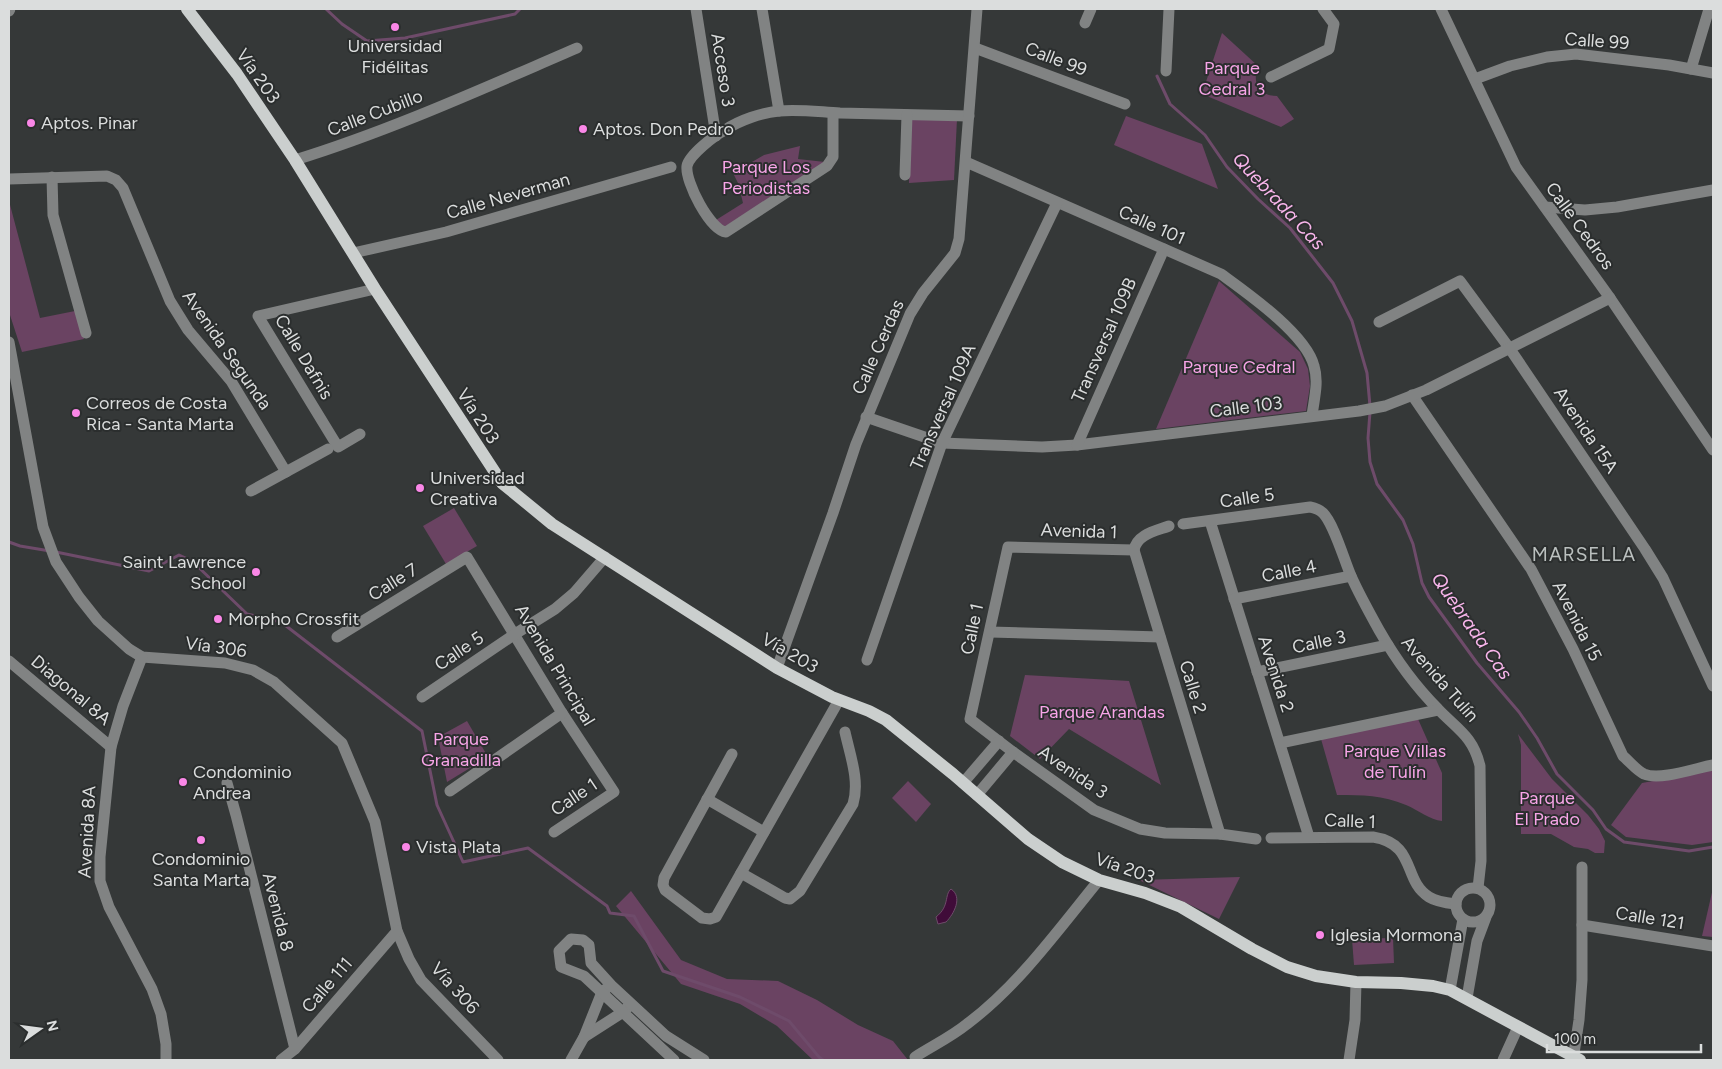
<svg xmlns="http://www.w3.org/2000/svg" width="1722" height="1069" viewBox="0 0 1722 1069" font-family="Figtree,sans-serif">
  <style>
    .green { fill: #6a4362 }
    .water { fill: #400c39; stroke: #6e4b6a }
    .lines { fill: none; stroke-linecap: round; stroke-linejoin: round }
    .stream { stroke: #6e4b6a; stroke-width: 3 }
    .minor { stroke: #818383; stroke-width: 11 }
    .major { stroke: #cbcfce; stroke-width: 12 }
    .poi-dot { fill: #fa87e7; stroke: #2b2e2e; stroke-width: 2 }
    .labels { text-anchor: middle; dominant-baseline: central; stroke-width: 4; stroke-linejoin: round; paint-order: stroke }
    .street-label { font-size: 18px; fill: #dbdddd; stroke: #2b2e2e }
    .poi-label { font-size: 18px; fill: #dbdddd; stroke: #2b2e2e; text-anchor: start }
    .park-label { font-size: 18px; fill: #f8a5e8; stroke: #2b2e2e }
    .water-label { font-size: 19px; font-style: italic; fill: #f8b5eb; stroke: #2b2e2e }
    .neighbourhood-label { font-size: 19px; letter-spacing: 1px; fill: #bbc0bf; stroke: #2b2e2e }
  </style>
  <rect width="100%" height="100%" fill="#353838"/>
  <g class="green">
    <path d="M1222 33 1258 66C1252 82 1258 96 1277 96L1294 119 1281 127 1202 94Z"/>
    <path d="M1126 116 1202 144 1218 189 1114 145Z"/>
    <path d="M911 118 957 119 954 180 909 183Z"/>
    <path d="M800 146 798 159 825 162 725 227 716 220 743 203 738 183 733 173 764 155Z"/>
    <path d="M9 201 40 318 75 311 84 339 22 352 9 312Z"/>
    <path d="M1219 281 1300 352 1308 369 1310 386 1306 411 1156 429Z"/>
    <path d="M454 508 477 546 446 564 423 526Z"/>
    <path d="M1025 675 1129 681 1161 785 1069 729 1040 759 1010 736Z"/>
    <path d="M1418 719 1442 773V821C1430 820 1418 810 1406 805 1382 795 1363 795 1337 795L1321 739Z"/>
    <path d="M467 721 488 757 447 782 438 737Z"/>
    <path d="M1518 734 1552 779 1588 815 1599 829 1605 841 1604 853H1595L1588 849 1574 847 1551 834H1521V745Z"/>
    <path d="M1713 770V842L1692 845 1626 837 1611 825 1642 783Z"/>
    <path d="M908 781 931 804 916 822 892 798Z"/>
    <path d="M1240 877 1219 919 1139 880Z"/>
    <path d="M1713 888V937L1702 936Z"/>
    <path d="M631 891 681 960 727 979 778 981 817 1000 858 1025 893 1041 908 1060H813L777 1026 740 1004 681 984 616 906Z"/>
    <path d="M1393 938 1394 963 1354 965 1352 939Z"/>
  </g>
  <path class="water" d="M951 889C963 897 954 914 946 922L938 924 936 917C950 906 944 895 951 889Z"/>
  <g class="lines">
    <g class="stream">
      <path d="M326 9 342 24 367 41 405 38 515 14 520 9"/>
      <path d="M1157 76 1170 104 1205 135 1227 167 1258 199 1290 228 1333 283 1352 321 1367 373 1370 406"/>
      <path d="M1370 412 1368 438 1370 462 1377 484 1403 520 1413 544 1422 583 1429 597 1477 663 1519 712 1537 738 1557 774 1593 810 1606 829 1624 842 1689 851 1713 847"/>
      <path d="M9 542 20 546 50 551"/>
      <path d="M56 552 149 571 179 555 192 561 247 614 281 622 422 731 437 805 463 862 528 848 607 906 610 913 634 916 663 971 740 997 789 1021 819 1057 823 1060"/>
    </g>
    <g class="minor">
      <path d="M696 9 716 136"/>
      <path d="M762 9 779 111"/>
      <path d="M1441 9 1516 167 1610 298 1713 450"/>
      <path d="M9 11 10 9"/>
      <path d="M1085 23 1091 9"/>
      <path d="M975 48 1125 104"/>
      <path d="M1691 69 1709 9"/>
      <path d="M1166 71 1169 9"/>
      <path d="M1271 77 1329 49 1334 24 1323 9"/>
      <path d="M1475 79 1510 66 1547 57 1576 54 1669 65 1713 73"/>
      <path d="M833 113V157L827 166 726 232C710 230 685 182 687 166 689 155 715 135 725 130 740 120 761 113 779 111 798 109 820 112 840 113 883 114 926 115 969 116"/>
      <path d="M295 160C392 130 484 88 577 48"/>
      <path d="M966 162 1221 274C1247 293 1306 334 1314 366 1319 382 1314 399 1312 416"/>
      <path d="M905 175 907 115"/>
      <path d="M52 177 53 215 86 333"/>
      <path d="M9 179 107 176 116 180 123 188 170 301 188 330 231 381 286 472"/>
      <path d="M1545 207 1585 210 1617 207 1713 190"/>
      <path d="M353 253 446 232 671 167"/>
      <path d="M1379 322 1460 281 1510 349 1645 549 1663 578 1713 686"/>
      <path d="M9 342 43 527 56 562 79 597 98 621 129 649 142 657 225 663 253 670 274 682 342 743 375 822 397 931 409 959 421 980 498 1060"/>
      <path d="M1412 395 1531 569 1573 649 1623 756C1630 762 1636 770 1644 774 1660 781 1696 768 1713 765"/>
      <path d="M866 417 942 443 1042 447 1077 445 1359 411 1385 406 1426 390 1610 298"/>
      <path d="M360 434 338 447 258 316 375 289"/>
      <path d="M1077 445 1164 249"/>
      <path d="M251 491 328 449"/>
      <path d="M1210 521 1309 837"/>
      <path d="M1183 524 1310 507C1315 508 1320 510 1323 513 1334 524 1344 560 1351 576 1359 594 1369 612 1379 630 1395 658 1415 686 1438 709 1457 729 1473 736 1480 766L1481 861 1478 888"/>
      <path d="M1169 526C1156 531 1137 534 1134 550L1008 547 970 719 1013 752 1094 810 1140 829 1165 833 1220 834 1256 839"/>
      <path d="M1134 550 1220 834"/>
      <path d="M1234 599 1351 576"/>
      <path d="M990 632 1160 637"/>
      <path d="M337 637 467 557 562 713 614 792 554 832"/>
      <path d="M142 657 123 706 111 747 100 857V881L109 907 152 989 161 1014 166 1044V1060"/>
      <path d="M867 660 942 443 1057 203"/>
      <path d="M9 661 111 747"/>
      <path d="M777 668 833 513 856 444 910 314 923 293 955 253 959 239 977 9"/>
      <path d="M1257 672 1388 645"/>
      <path d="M422 697 515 634 555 609 574 593 605 557"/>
      <path d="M1280 743 1438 710"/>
      <path d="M732 754 664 878 663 885 665 890 702 918 710 919 716 917 839 700"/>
      <path d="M227 783 236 815 295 1049"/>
      <path d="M963 783 999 741"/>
      <path d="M450 791 562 713"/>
      <path d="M977 795 1013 752"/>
      <path d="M707 799 764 832"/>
      <path d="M1271 838 1373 837C1417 844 1402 880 1429 897 1437 902 1447 903 1456 904"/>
      <path d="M741 873 785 898 790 899 800 891 853 804C860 781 850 755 845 732"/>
      <circle cx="1473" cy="905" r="17"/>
      <path d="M1582 925 1713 946"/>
      <path d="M1450 990 1463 919"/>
      <path d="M1467 998 1477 941 1486 917"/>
      <path d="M584 1037 623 1012 628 1007"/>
      <path d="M915 1057C932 1046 951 1037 967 1024 1019 985 1058 930 1099 880"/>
      <path d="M281 1060 295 1049 397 931"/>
      <path d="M571 1060 584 1037 602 992 606 989"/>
      <path d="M674 1060 584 976 561 967 559 951 571 939 583 940 589 945 591 963 611 985 666 1036 704 1060"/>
      <path d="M1349 1060 1355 1020 1356 982"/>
      <path d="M1503 1060 1518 1027"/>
      <path d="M1573 1060 1579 1020 1582 980V867"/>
    </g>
    <path class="major" d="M187 9 237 74 295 160 375 289 502 483 552 524 777 668 832 697 869 711 886 720 953 774 1028 839 1062 862 1099 880 1145 893 1181 907 1252 949 1287 967 1316 976 1356 982 1401 983 1433 986 1450 990 1580 1060"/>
  </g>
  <g class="poi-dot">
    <circle cx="395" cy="27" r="5"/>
    <circle cx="31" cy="123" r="5"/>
    <circle cx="583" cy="129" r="5"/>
    <circle cx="76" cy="413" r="5"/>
    <circle cx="420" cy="488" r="5"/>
    <circle cx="256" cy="572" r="5"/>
    <circle cx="218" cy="619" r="5"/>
    <circle cx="183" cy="782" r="5"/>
    <circle cx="201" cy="840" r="5"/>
    <circle cx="406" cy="847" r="5"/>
    <circle cx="1320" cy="935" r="5"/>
  </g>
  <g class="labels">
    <g class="street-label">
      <text transform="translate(1597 41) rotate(4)">Calle 99</text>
      <text transform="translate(1056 59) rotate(21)">Calle 99</text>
      <text transform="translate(723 70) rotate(81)">Acceso 3</text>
      <text transform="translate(258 76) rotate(55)">Vía 203</text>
      <text transform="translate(375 113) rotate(-21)">Calle Cubillo</text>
      <text transform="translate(508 196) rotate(-16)">Calle Neverman</text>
      <text transform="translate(1152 225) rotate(24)">Calle 101</text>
      <text transform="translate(1580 226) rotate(54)">Calle Cedros</text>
      <text transform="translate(1104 340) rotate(-66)">Transversal 109B</text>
      <text transform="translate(878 347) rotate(-66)">Calle Cerdas</text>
      <text transform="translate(227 350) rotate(55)">Avenida Segunda</text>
      <text transform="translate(304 357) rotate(59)">Calle Dafnis</text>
      <text transform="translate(943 407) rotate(-66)">Transversal 109A</text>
      <text transform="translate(1246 407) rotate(-7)">Calle 103</text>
      <text transform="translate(478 416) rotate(57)">Vía 203</text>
      <text transform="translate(1586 430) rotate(56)">Avenida 15A</text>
      <text transform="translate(1247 498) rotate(-8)">Calle 5</text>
      <text transform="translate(1079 531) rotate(2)">Avenida 1</text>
      <text transform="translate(1289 571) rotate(-11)">Calle 4</text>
      <text transform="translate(393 582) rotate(-32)">Calle 7</text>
      <text transform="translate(1577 621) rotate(63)">Avenida 15</text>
      <text transform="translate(972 629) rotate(-78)">Calle 1</text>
      <text transform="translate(1319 642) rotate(-12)">Calle 3</text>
      <text transform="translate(216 647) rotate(8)">Vía 306</text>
      <text transform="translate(459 651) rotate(-34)">Calle 5</text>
      <text transform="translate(790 653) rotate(30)">Vía 203</text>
      <text transform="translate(555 665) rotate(59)">Avenida Principal</text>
      <text transform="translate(1276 674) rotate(72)">Avenida 2</text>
      <text transform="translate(1440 679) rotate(49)">Avenida Tulín</text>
      <text transform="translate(1193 687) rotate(73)">Calle 2</text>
      <text transform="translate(71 690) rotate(40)">Diagonal 8A</text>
      <text transform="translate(1073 772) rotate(34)">Avenida 3</text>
      <text transform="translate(574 797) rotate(-34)">Calle 1</text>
      <text transform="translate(1350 821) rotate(2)">Calle 1</text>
      <text transform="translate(87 832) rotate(-87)">Avenida 8A</text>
      <text transform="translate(1125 868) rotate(19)">Vía 203</text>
      <text transform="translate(278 912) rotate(76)">Avenida 8</text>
      <text transform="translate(1650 918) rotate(9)">Calle 121</text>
      <text transform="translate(327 985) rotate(-49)">Calle 111</text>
      <text transform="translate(455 988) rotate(48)">Vía 306</text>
    </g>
    <g class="poi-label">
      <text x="395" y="46" text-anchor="middle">Universidad<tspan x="395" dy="21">Fidélitas</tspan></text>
      <text x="41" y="123">Aptos. Pinar</text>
      <text x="593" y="129">Aptos. Don Pedro</text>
      <text x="86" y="403">Correos de Costa<tspan x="86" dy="21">Rica - Santa Marta</tspan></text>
      <text x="430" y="478">Universidad<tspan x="430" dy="21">Creativa</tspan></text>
      <text x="246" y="562" text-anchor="end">Saint Lawrence<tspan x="246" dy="21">School</tspan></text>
      <text x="228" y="619">Morpho Crossfit</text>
      <text x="193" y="772">Condominio<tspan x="193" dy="21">Andrea</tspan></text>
      <text x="416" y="847">Vista Plata</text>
      <text x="201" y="859" text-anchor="middle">Condominio<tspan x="201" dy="21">Santa Marta</tspan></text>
      <text x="1330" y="935">Iglesia Mormona</text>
    </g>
    <g class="park-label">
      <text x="1232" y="68">Parque<tspan x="1232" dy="21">Cedral 3</tspan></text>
      <text x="766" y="167">Parque Los<tspan x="766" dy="21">Periodistas</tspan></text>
      <text x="1239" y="367">Parque Cedral</text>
      <text x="1102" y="712">Parque Arandas</text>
      <text x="461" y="739">Parque<tspan x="461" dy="21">Granadilla</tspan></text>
      <text x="1395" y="751">Parque Villas<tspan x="1395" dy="21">de Tulín</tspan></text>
      <text x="1547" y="798">Parque<tspan x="1547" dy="21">El Prado</tspan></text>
    </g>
    <g class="water-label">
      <text transform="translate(1279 201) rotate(47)">Quebrada Cas</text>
      <text transform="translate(1472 626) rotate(55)">Quebrada Cas</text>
    </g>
    <g class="neighbourhood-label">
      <text x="1584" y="554">MARSELLA</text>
    </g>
  </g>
  <rect width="1722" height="1069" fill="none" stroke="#dbdddd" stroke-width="20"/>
  <g transform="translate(40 1029) rotate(76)" stroke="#2b2e2e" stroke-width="4" paint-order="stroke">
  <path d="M0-4L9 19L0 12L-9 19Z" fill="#dbdddd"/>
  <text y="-8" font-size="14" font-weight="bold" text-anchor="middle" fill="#dbdddd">N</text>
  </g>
  <path d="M1547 1044v8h154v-8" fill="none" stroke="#dbdddd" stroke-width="2.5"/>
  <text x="1554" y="1044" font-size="15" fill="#dbdddd" stroke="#2b2e2e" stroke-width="4" paint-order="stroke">100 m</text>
</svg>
